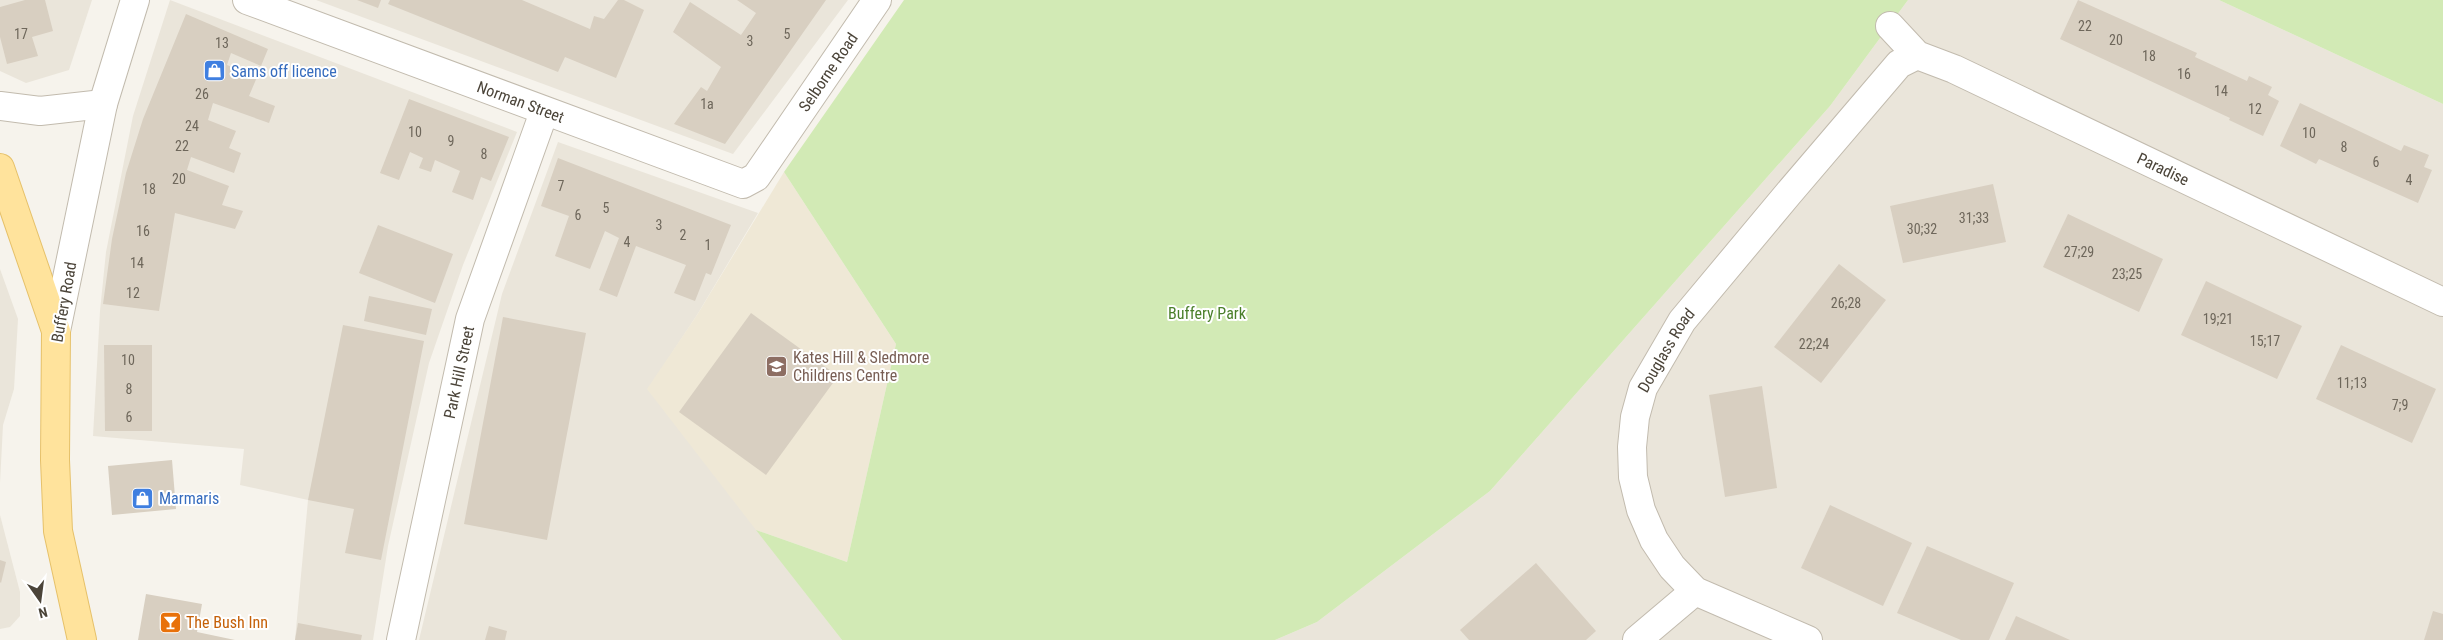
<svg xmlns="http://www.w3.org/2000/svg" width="2443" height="640" viewBox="0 0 2443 640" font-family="'Roboto Condensed',sans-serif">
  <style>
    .residential { fill: #eae5da }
    .education { fill: #efe8d6 }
    .green { fill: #d2eab5 }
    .building { fill: #d8cfc1 }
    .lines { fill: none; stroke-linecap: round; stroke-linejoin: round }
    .minor-casing { stroke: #c2bbae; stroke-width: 30 }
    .major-casing { stroke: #e6c16a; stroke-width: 30 }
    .minor { stroke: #fff; stroke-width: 28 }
    .major { stroke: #ffe39c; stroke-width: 28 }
    .labels { text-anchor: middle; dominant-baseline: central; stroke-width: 4; stroke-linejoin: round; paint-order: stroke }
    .number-label { font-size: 14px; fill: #6e675b }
    .shop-label { font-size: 16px; fill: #366cbe; stroke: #fff; text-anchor: start }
    .street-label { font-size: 16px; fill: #4b4439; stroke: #fff }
    .park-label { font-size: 16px; fill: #4a7f2a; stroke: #fff }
    .education-label { font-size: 16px; fill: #785e54; stroke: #fff; text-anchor: start }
    .food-label { font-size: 16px; fill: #c56008; stroke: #fff; text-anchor: start }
  </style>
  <rect width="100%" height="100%" fill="#f6f3ec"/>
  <g class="residential">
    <path d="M0 0H92L69 70 26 83 0 71Z"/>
    <path d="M170 0 517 132 463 265 429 363 388 546 373 640H295L308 500 240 485 244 449 93 436 100 311 106 252 133 116Z"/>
    <path d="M316 0H848L733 154Z"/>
    <path d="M1908 0H2219L2443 104V640H1275L1317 622 1490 491 1830 106Z"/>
    <path d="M558 142 758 213 697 315 648 389 842 640H419L502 294Z"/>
    <path d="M0 269 18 319 14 389 3 425 0 483Z"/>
    <path d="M0 515 20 592V616L10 627 0 629Z"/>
  </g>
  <path class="education" d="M784 172 896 344 847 562 756 530 647 389 697 315Z"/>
  <g class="green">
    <path d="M904 0H1908L1830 106 1490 491 1317 622 1275 640H842L756 530 847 562 896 344 784 172Z"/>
    <path d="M2219 0H2443V104Z"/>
  </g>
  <g class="building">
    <path d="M25 0H45L53 31 32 37 38 56 7 64 0 37V7Z"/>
    <path d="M357 0H381L378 8Z"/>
    <path d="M390 0H522L590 29 594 16 604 19 618 0H624L644 10 616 78 565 57 558 72 388 4Z"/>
    <path d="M737 0H826L725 144 674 124 701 87 707 91 721 67 673 32 690 2 741 35 756 13Z"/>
    <path d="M2078 0 2197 53 2195 57 2247 81 2249 76 2272 87 2268 95 2279 101 2263 136 2229 120 2230 118 2060 39Z"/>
    <path d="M186 14 268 49 261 66 231 53 227 65 257 77 249 96 275 106 269 123 213 103 208 120 236 131 229 148 241 153 234 173 191 157 187 170 229 186 222 205 243 211 235 229 175 213 159 311 103 304 112 239 126 173 143 119Z"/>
    <path d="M409 99 509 137 491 181 481 177 473 200 452 192 460 171 435 160 431 172 419 168 423 158 410 152 399 180 380 173Z"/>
    <path d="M2300 103 2401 151 2404 145 2429 155 2424 167 2432 170 2418 203 2319 159 2316 164 2280 146Z"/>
    <path d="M558 158 731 225 711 275 706 273 695 301 674 293 686 265 636 246 617 297 599 290 619 238 605 231 590 269 555 256 569 216 541 206Z"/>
    <path d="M1993 184 2006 242 1903 263 1890 206Z"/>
    <path d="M2068 214 2163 259 2139 312 2043 267Z"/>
    <path d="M378 225 453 254 435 303 359 273Z"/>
    <path d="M1839 264 1886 300 1821 383 1774 347Z"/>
    <path d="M2206 281 2302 326 2277 379 2181 335Z"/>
    <path d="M369 296 432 309 426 335 364 321Z"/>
    <path d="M751 313 838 376 766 475 679 412Z"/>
    <path d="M503 317 586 333 547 540 464 524Z"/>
    <path d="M343 325 424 341 381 560 345 553 354 509 308 500Z"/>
    <path d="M104 345H152V431H105Z"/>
    <path d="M2341 345 2436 389 2412 443 2316 399Z"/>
    <path d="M1762 386 1777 488 1725 497 1709 395Z"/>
    <path d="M172 460 176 509 112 515 108 466Z"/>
    <path d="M1830 505 1912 543 1883 606 1801 568Z"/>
    <path d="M1927 546 2014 583 1989 640H1961L1897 613Z"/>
    <path d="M0 560 6 562 1 583 0 582Z"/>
    <path d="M1536 563 1596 631 1586 640H1469L1460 630Z"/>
    <path d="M146 594 202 604 197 632 235 640H138Z"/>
    <path d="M2433 611 2443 614V640H2424Z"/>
    <path d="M2016 616 2070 640H2005Z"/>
    <path d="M298 623 362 635 361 640H295Z"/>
    <path d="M489 626 507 631 505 640H485Z"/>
  </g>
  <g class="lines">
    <defs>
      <g id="minor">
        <path id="s1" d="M247 0 743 184 756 177 877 0"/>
        <path id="s2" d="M1890 26 1917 55 1954 69 2443 302"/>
        <path d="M0 106 40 111 103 104"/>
        <path d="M56 331 103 104 135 0"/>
        <path id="s3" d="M401 640 470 319 544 112"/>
        <path d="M1637 640 1695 591"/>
        <path id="s4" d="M1808 640 1695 591 1672 567 1654 540 1641 510 1633 477 1632 447 1635 417 1643 388 1682 321 1788 194 1899 64 1917 55"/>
      </g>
      <path id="major" d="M0 168 56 331 55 460 58 531 82 640"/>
    </defs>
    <use href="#minor" class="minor-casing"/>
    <use href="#major" class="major-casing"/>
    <use href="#minor" class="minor"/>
    <use href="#major" class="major"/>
  </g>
  <defs>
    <symbol id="shop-square" viewBox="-11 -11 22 22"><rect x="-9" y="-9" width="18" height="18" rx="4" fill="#3f7fe0" stroke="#fff"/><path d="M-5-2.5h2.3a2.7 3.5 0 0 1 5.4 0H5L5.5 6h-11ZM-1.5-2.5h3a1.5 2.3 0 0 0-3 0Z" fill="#fff"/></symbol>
    <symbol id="school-square" viewBox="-11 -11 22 22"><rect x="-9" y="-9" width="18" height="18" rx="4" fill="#8d6e63" stroke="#fff"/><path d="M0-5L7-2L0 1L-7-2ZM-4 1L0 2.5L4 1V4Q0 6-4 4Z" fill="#fff"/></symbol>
    <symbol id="bar-square" viewBox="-11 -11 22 22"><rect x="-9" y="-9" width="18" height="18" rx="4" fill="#e8710a" stroke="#fff"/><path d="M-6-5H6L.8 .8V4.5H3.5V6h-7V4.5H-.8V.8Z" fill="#fff"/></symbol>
  </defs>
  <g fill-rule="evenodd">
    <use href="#shop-square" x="202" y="58" width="25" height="25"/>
    <use href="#school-square" x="764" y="354" width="25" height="25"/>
    <use href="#shop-square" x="130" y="486" width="25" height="25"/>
    <use href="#bar-square" x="158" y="610" width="25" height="25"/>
  </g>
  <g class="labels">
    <g class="number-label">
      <text x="2085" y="26">22</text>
      <text x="21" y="34">17</text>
      <text x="787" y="34">5</text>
      <text x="2116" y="40">20</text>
      <text x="750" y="41">3</text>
      <text x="222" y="43">13</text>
      <text x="2149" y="56">18</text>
      <text x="2184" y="74">16</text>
      <text x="2221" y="91">14</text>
      <text x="202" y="94">26</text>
      <text x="707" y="104">1a</text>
      <text x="2255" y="109">12</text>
      <text x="192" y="126">24</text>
      <text x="415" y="132">10</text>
      <text x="2309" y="133">10</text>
      <text x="451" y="141">9</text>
      <text x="182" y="146">22</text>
      <text x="2344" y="147">8</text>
      <text x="484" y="154">8</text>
      <text x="2376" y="162">6</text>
      <text x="179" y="179">20</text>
      <text x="2409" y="180">4</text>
      <text x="561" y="186">7</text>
      <text x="149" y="189">18</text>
      <text x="606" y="208">5</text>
      <text x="578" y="215">6</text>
      <text x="1974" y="218">31;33</text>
      <text x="659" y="225">3</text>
      <text x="1922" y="229">30;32</text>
      <text x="143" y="231">16</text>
      <text x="683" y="235">2</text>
      <text x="627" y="242">4</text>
      <text x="708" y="245">1</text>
      <text x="2079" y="252">27;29</text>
      <text x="137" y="263">14</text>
      <text x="2127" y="274">23;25</text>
      <text x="133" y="293">12</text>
      <text x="1846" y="303">26;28</text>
      <text x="2218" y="319">19;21</text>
      <text x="2265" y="341">15;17</text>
      <text x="1814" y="344">22;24</text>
      <text x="128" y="360">10</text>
      <text x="2352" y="383">11;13</text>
      <text x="129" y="389">8</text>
      <text x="2400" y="405">7;9</text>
      <text x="129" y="417">6</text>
    </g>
    <g class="shop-label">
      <text x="231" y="71">Sams off licence</text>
      <text x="159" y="498">Marmaris</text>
    </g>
    <g class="street-label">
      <text stroke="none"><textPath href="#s1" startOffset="671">Selborne Road</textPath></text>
      <text stroke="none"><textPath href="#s1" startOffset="292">Norman Street</textPath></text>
      <text stroke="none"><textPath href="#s2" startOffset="311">Paradise</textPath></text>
      <text transform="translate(64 302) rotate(-80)">Buffery Road</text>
      <text stroke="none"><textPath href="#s4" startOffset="390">Douglass Road</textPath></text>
      <text stroke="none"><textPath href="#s3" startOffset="274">Park Hill Street</textPath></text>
    </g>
    <g class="park-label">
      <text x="1207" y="313">Buffery Park</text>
    </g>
    <g class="education-label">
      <text x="793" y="357">Kates Hill &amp; Sledmore<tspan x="793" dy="18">Childrens Centre</tspan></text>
    </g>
    <g class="food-label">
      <text x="186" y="622">The Bush Inn</text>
    </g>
  </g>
  <g transform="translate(40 600) rotate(166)" stroke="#ffffff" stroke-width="4" paint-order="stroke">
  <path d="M0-4L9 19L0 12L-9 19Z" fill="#4b4439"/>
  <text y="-8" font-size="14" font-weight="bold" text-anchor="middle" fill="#4b4439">N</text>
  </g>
</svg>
